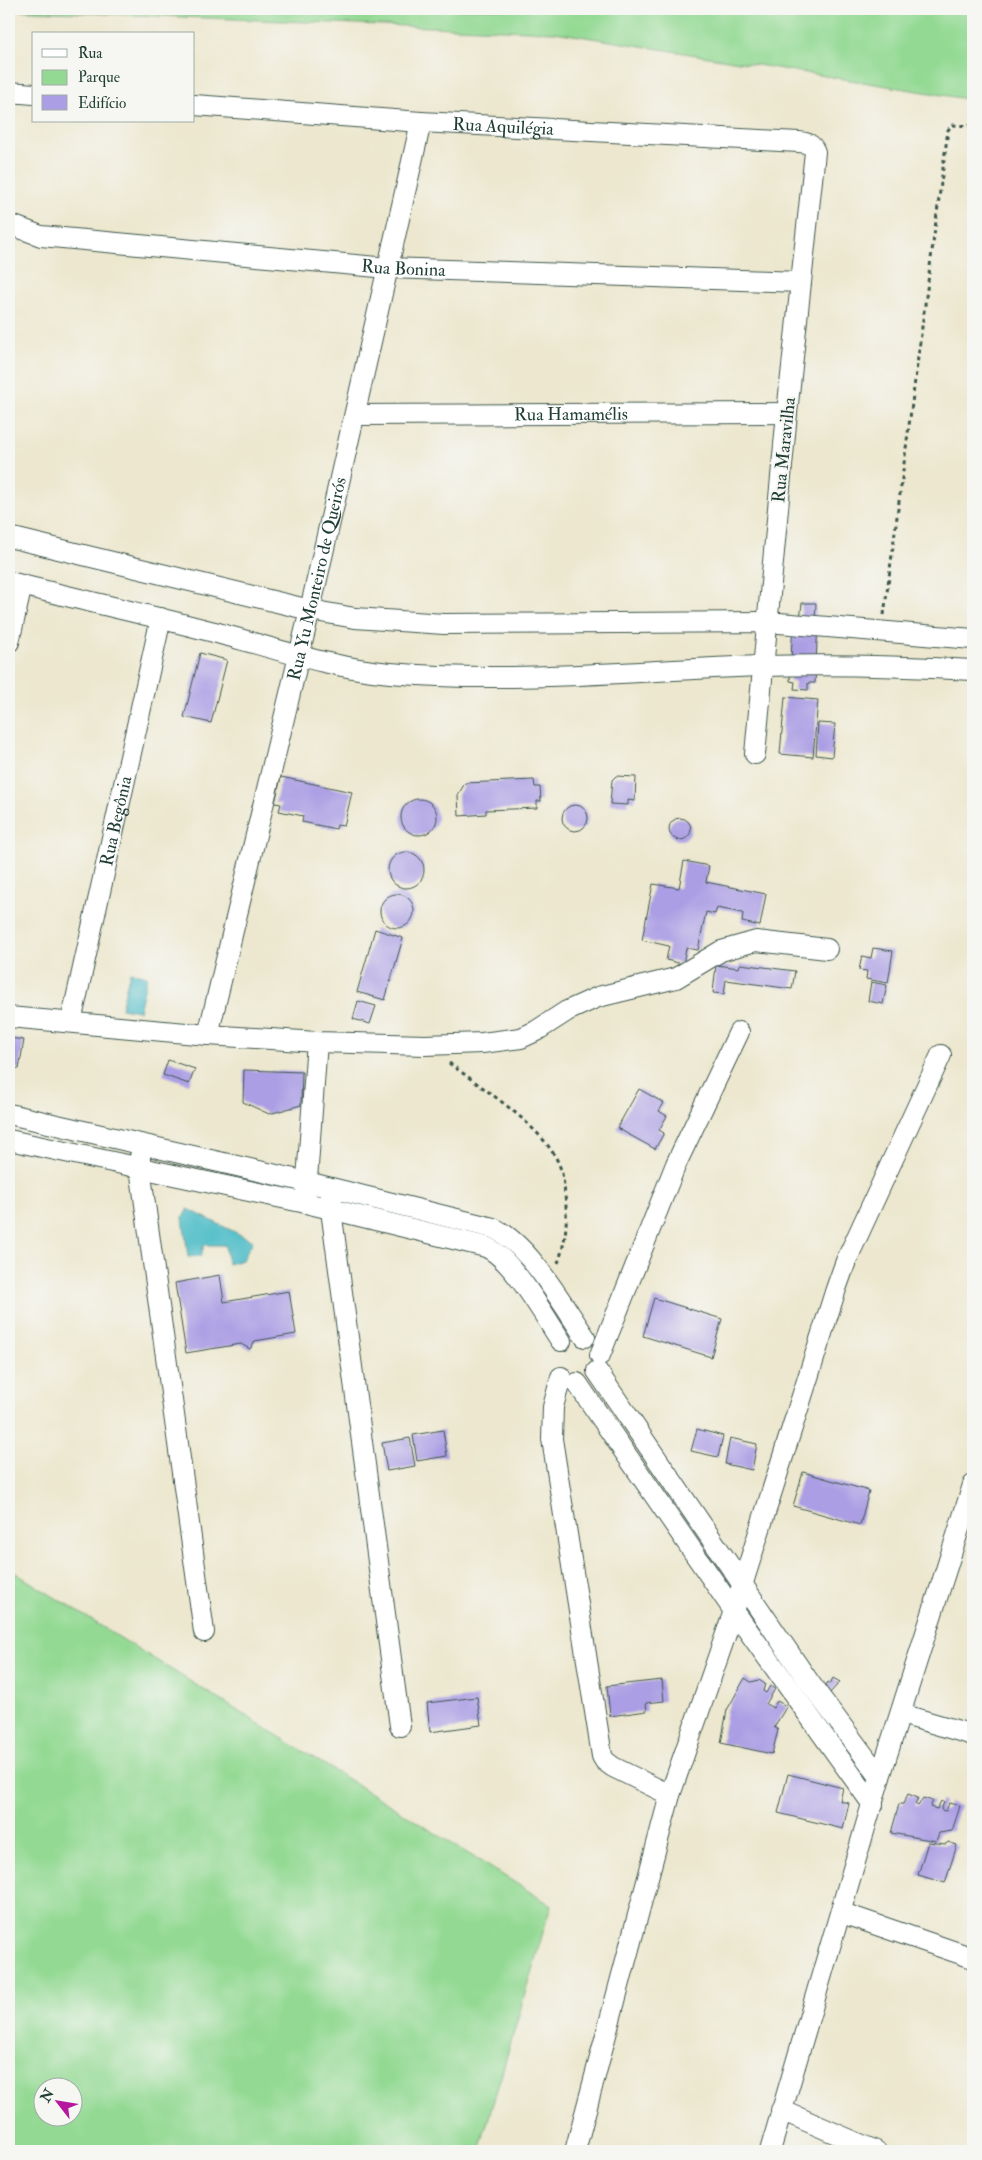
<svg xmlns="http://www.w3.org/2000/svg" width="982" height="2160" viewBox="0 0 982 2160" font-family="'IM FELL Double Pica',serif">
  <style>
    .green { fill: #93d993; stroke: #598b64; fill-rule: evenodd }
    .water { fill: #50bdc8; stroke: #387d7e }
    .building { fill: #ab9ee4 }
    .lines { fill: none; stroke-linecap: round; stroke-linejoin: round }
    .minor-casing { stroke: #3e564b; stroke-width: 22 }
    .path { stroke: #3e564b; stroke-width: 3; stroke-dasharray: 4 4; stroke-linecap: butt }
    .minor { stroke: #fff; stroke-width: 20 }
    .labels { text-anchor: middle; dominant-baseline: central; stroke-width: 4; stroke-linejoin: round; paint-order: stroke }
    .street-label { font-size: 18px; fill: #1f3d34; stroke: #f6f6f2 }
  </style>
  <rect width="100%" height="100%" fill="#f6f6f2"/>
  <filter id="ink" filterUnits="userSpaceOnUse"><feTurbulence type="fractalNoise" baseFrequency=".02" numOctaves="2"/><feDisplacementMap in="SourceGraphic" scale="10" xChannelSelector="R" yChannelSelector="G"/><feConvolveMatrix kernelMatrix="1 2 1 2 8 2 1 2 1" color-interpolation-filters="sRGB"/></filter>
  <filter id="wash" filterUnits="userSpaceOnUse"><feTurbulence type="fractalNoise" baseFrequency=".0096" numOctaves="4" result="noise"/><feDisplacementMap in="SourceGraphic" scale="20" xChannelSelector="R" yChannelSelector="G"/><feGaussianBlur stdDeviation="1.12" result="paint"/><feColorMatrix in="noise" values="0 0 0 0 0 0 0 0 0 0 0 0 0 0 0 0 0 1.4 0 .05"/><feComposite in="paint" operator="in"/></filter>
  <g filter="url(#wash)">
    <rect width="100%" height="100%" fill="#ece7ce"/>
    <g class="green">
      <path d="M9 9H973V100L555 32 9 10Z"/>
      <path d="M9 1569 551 1905 479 2151H9ZM42 2088H72V2118H42Z"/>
    </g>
    <g class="water">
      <path d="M130 972 147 976 139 1011 121 1008Z"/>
      <path d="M188 1209 253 1241 242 1260 228 1264 225 1245H204L201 1256 188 1257 183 1217Z"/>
    </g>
    <g id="blocks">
      <g class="building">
        <path d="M802 603H816L815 621H818L815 683H808V690L794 689 795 682 790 681 793 620H800Z"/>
        <path d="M200 653 227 660 211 723 184 717Z"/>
        <path d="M785 697 818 700 813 757 780 754Z"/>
        <path d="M818 723 835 724 832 757 816 755Z"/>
        <path d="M616 776 636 777 635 801 628 800V805L610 804 612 780Z"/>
        <path d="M281 777 352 792 344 826 337 825 336 829 302 822 303 816 279 811 281 804 275 803Z"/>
        <path d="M534 780 535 787H540L541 801H537V808L486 810V814L459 816 458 795 465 783Z"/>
        <circle cx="419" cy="817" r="18"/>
        <circle cx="575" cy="818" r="13"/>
        <circle cx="680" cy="829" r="11"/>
        <circle cx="406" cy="870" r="18"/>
        <path d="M684 861 709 866 706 882 766 894 760 926 742 922 743 913 717 908 715 914 706 912 698 950 686 948 683 964 666 960 669 946 642 940 653 884 679 888Z"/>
        <circle cx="397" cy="911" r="17"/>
        <path d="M375 929 403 938 385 1000 357 992Z"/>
        <path d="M873 948 893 951 888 983 866 979 867 971 859 970 862 956 871 958Z"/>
        <path d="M740 964 795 971 792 989 726 980 724 994 713 993 716 965 739 968Z"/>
        <path d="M871 982 887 985 883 1004 868 1001Z"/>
        <path d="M358 1001 376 1006 370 1024 353 1019Z"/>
        <path d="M9 1038 24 1040 19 1069 9 1068Z"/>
        <path d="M168 1060 195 1069 189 1084 163 1075Z"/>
        <path d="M244 1070 302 1072 301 1105 269 1114 243 1102Z"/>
        <path d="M639 1089 664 1103 659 1111 667 1116 659 1130 664 1133 655 1149 617 1128Z"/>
        <path d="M220 1275 224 1302 289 1291 296 1334 255 1341 250 1349 241 1344 186 1353 175 1283Z"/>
        <path d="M654 1298 722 1319 711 1357 643 1336Z"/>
        <path d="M697 1429 723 1436 718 1457 691 1451Z"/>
        <path d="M443 1430 447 1456 417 1461 413 1435Z"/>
        <path d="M410 1438 415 1466 387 1471 382 1443Z"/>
        <path d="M730 1438 757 1444 752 1470 725 1464Z"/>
        <path d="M803 1472 869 1491 860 1525 793 1506Z"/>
        <path d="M745 1678 751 1682 759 1680 765 1684 763 1691 766 1693 770 1686 775 1689 766 1704 773 1708 777 1701 787 1706 774 1727 778 1730 772 1754 721 1743 727 1710Z"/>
        <path d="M833 1678 840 1682 828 1695 822 1691 827 1682 830 1684Z"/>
        <path d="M662 1680 664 1701 646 1703 647 1711 610 1716 607 1686Z"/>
        <path d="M477 1697 481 1725 430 1732 427 1703Z"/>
        <path d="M788 1774 843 1788 840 1801 849 1803 843 1829 778 1813Z"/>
        <path d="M908 1794 918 1798 915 1804 918 1806 923 1798 933 1801 930 1807 937 1809 941 1801 944 1802 941 1810 946 1811 949 1803 960 1806 952 1831 939 1833 936 1841 891 1833 899 1804H903Z"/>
        <path d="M928 1842 946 1844 948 1842 957 1845 945 1883 918 1875Z"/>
      </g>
    </g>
  </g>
  <g filter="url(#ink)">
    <use href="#blocks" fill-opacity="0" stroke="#3e564b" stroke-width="1"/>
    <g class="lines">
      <defs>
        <g id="minor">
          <path d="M9 92 34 94"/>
          <path id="s1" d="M194 105 421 122 799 142C808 143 812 144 815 152L787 413 755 754"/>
          <path id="s2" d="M9 224 41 236 388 268 801 282"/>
          <path id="s3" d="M355 415 787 413"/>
          <path d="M9 537 310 610 355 618 444 624 767 622 973 639"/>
          <path d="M9 582C77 599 146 614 214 632 271 647 330 668 390 673 514 684 639 670 762 666 833 664 903 666 973 670"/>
          <path d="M9 642 22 585"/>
          <path d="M9 1017 208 1035 317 1042 425 1045 482 1043 521 1038 536 1031 567 1011 598 997 676 978 721 951 756 941 827 949"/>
          <path id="s4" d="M71 1022 161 618"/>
          <path id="s5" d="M208 1035 310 610 421 122"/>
          <path d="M9 1114 307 1182 493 1228C528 1243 563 1305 585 1337"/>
          <path d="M9 1140 306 1203 486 1247C512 1258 545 1317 561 1341"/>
          <path d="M140 1156V1168L204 1632"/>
          <path d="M306 1193 317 1042"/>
          <path d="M331 1197V1210L400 1726"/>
          <path d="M600 1355 676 1164 739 1032"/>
          <path d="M597 1371 809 1682 880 1777"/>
          <path d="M561 1377 553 1407 552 1439 602 1756 605 1761 613 1767 670 1795"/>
          <path d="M577 1383 734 1611 873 1805"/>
          <path d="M901 1714 973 1735"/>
          <path d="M842 1913 973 1958"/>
          <path d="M781 2110 876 2151"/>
          <path d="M575 2151 670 1795 734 1611 836 1289 846 1261 941 1055"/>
          <path d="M770 2151 880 1777 973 1485"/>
        </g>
      </defs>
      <use href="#minor" class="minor-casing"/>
      <g class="path">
        <path d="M884 615 948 130 952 125 973 126"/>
        <path d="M449 1063C482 1088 541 1125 558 1162 563 1173 564 1184 565 1196 568 1219 566 1241 558 1263"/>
      </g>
      <use href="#minor" class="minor"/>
    </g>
  </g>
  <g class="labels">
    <g class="street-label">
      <text stroke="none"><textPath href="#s1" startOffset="310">Rua Aquilégia</textPath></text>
      <text stroke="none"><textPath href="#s2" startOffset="398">Rua Bonina</textPath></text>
      <text stroke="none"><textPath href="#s3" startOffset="216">Rua Hamamélis</textPath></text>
      <text transform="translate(784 450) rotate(-84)">Rua Maravilha</text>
      <text stroke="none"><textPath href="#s5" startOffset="469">Rua Yu Monteiro de Queirós</textPath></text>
      <text stroke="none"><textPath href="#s4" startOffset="206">Rua Begônia</textPath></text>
    </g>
  </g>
  <rect width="982" height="2160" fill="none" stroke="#f6f6f2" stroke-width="30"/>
  <rect x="32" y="32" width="162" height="90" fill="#f6f6f2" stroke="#a0aca6"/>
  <rect x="42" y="49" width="25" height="8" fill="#ffffff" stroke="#a0aca6"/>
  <text x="78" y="58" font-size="15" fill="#1f3d34">Rua</text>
  <rect x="42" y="70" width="25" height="15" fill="#93d993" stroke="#a0aca6"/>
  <text x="78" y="82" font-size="15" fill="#1f3d34">Parque</text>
  <rect x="42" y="95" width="25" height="15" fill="#ab9ee4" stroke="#a0aca6"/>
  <text x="78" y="108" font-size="15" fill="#1f3d34">Edifício</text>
  <g transform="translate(58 2102) rotate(301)"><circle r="24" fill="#f6f6f2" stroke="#a0aca6"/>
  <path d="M0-4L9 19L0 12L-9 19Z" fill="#b5179e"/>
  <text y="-8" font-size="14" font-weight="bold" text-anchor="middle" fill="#1f3d34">N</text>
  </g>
</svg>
